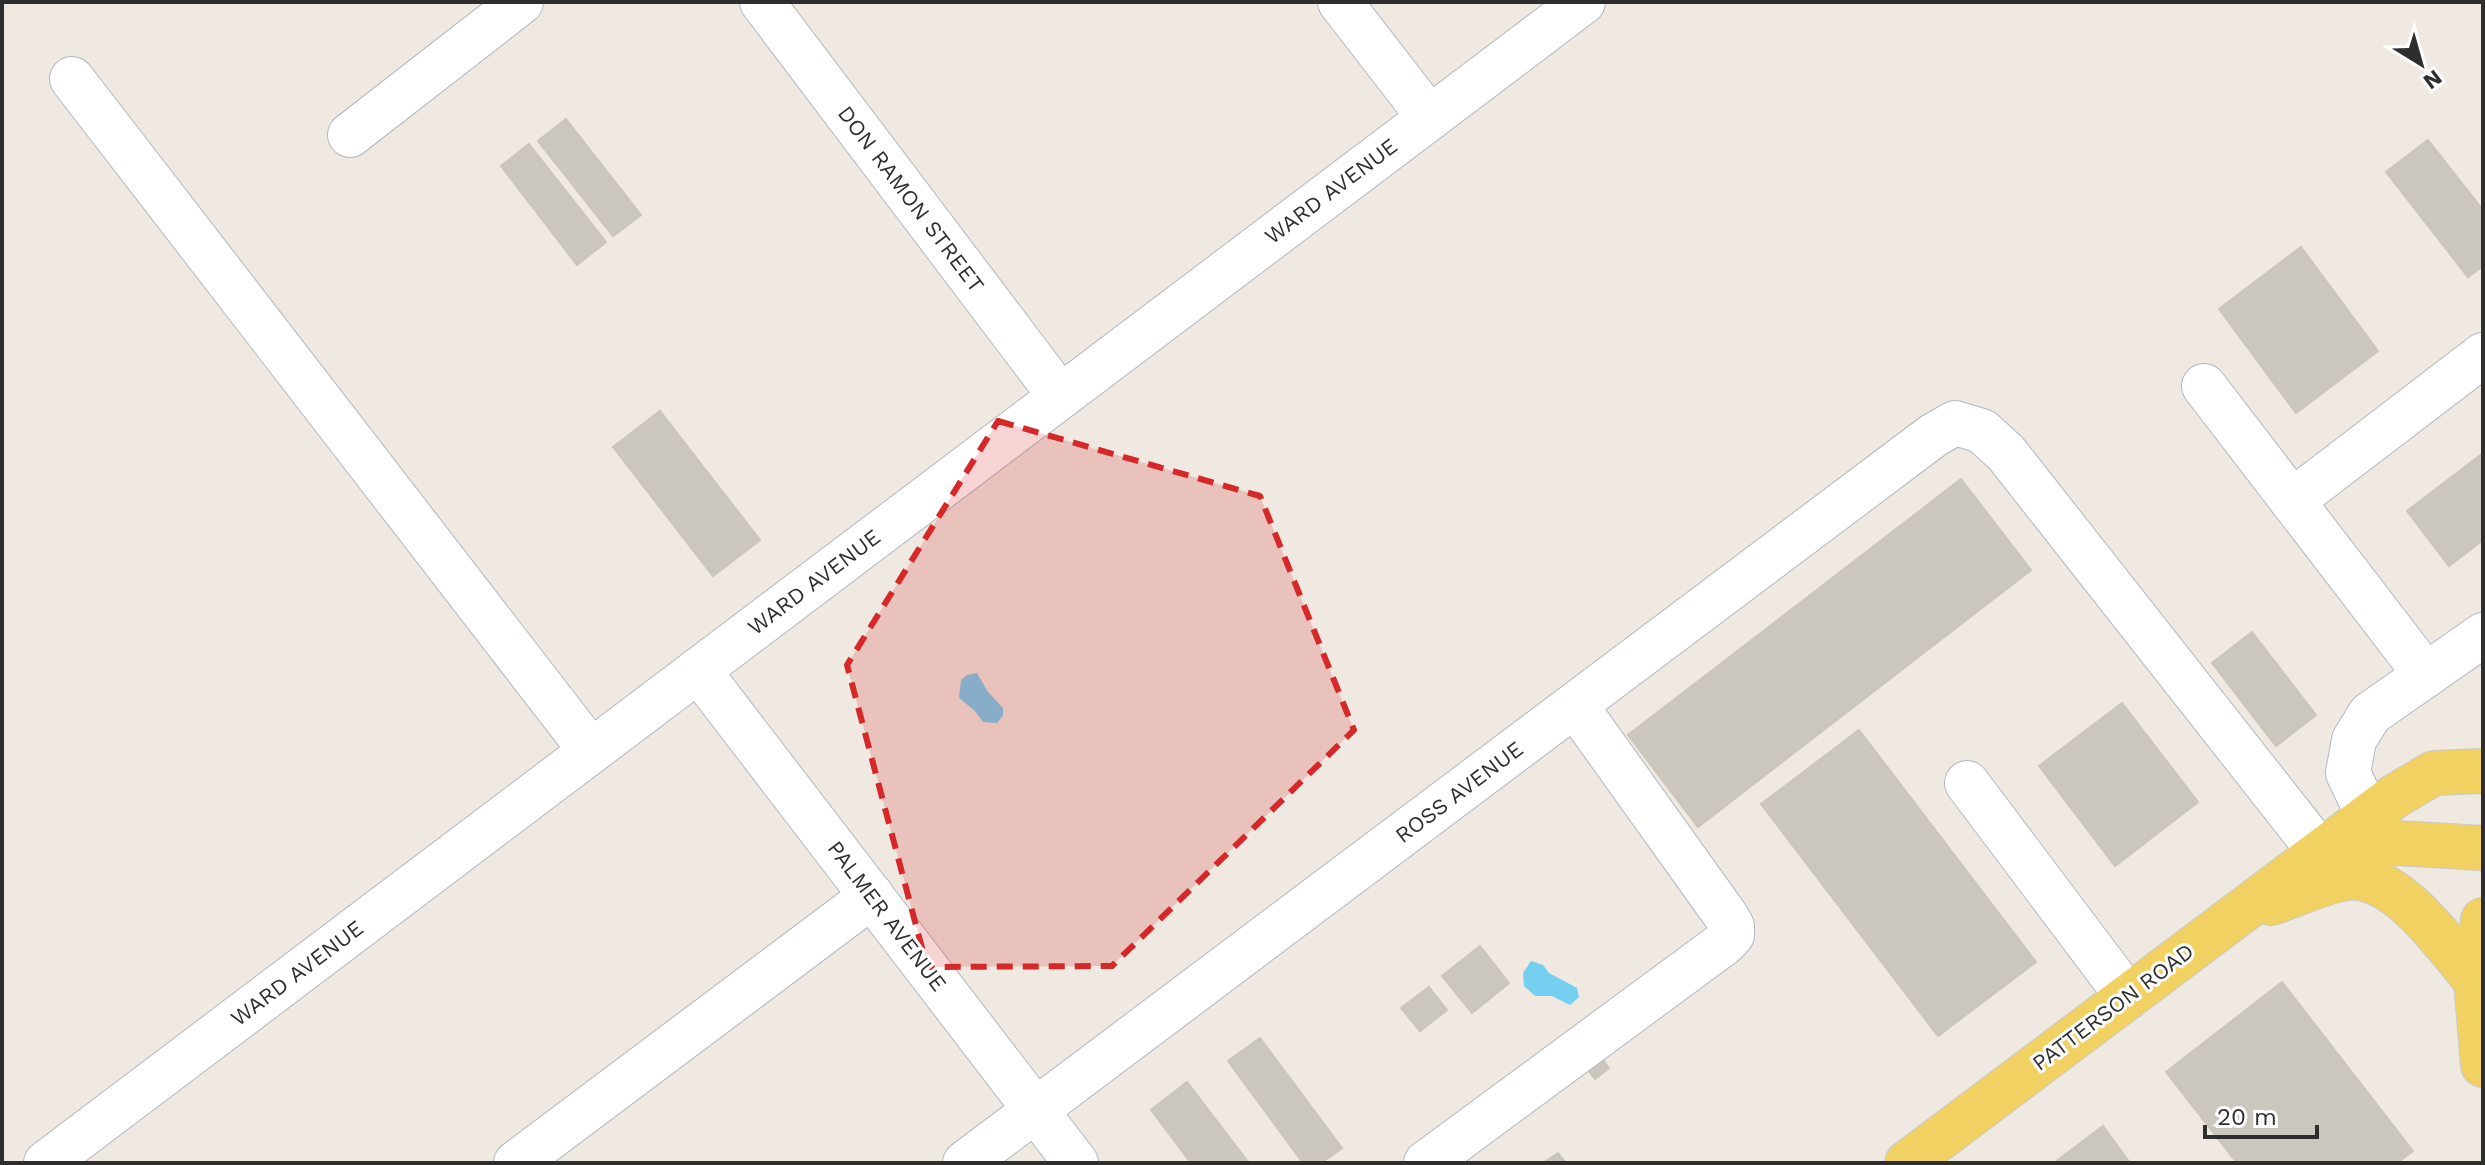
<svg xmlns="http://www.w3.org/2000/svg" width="2485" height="1165" viewBox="0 0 2485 1165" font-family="'Work Sans',sans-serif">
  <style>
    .water { fill: #75cff0 }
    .building { fill: #cbc7bf; stroke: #cbc5ba; stroke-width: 2 }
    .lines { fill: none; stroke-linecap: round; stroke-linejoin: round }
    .minor-casing { stroke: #b4b7c1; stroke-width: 46 }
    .major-casing { stroke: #c9c9c9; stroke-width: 46 }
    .minor { stroke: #fff; stroke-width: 44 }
    .major { stroke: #f2d163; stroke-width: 44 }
    .marked { fill: #d62828; fill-opacity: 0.2; stroke: #d62828; stroke-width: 6; stroke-dasharray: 16 10; stroke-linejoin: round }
    .labels { text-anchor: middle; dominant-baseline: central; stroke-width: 6; stroke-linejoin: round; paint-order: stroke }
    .street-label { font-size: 22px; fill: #2e2e2e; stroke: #fff }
  </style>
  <rect width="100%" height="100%" fill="#efe9e1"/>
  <g class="water">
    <path d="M977 673 988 692 1003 708V716L997 723 983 722 975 711 959 698 961 680 967 675Z"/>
    <path d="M1531 961 1543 965 1549 973 1577 988 1579 997 1570 1005 1552 996H1535L1524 986 1523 973Z"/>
  </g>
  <g class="building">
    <path d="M566 119 641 215 613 236 538 141Z"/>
    <path d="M2428 140 2483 210V266L2468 277 2386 172Z"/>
    <path d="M529 144 606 242 577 265 501 166Z"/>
    <path d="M2301 247 2378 351 2296 413 2219 309Z"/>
    <path d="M660 411 760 540 713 576 613 447Z"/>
    <path d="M2483 453V540L2449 566 2407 511Z"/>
    <path d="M1961 479 2031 570 1698 827 1628 735Z"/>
    <path d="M2252 632 2316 715 2276 746 2212 663Z"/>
    <path d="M2122 703 2198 802 2115 866 2039 766Z"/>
    <path d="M1859 730 2036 962 1938 1036 1761 804Z"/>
    <path d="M1480 946 1509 983 1472 1013 1442 976Z"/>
    <path d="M2282 982 2413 1151 2397 1163H2237L2166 1072Z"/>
    <path d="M1429 987 1447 1010 1420 1031 1401 1008Z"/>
    <path d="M1260 1038 1342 1148 1321 1163H1303L1228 1061Z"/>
    <path d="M1597 1052 1609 1068 1595 1079 1583 1063Z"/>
    <path d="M1187 1082 1249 1163H1191L1151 1110Z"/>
    <path d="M2103 1126 2130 1163H2054Z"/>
    <path d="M1558 1153 1566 1163H1547L1546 1161Z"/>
  </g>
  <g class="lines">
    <defs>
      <g id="minor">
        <path d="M762 2 1060 396"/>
        <path d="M1340 2 1429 117"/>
        <path d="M72 79 591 751"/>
        <path d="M350 135 521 2"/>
        <path d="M2204 386 2426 675"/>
        <path d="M2292 501 2483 355"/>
        <path d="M698 670 1076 1163"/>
        <path d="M1967 783 2128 997"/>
        <path d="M2368 815 2348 773 2354 740 2370 714 2483 635"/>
        <path d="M46 1163 1583 2"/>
        <path d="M516 1163 872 896"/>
        <path d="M965 1163 1934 435 1955 423 1982 431 2006 453 2320 852"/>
        <path d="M1426 1163 1723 944 1732 935V926L1726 916 1575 705"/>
      </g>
      <g id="major">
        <path d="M2322 852 2396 843 2483 848"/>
        <path d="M2271 903C2290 897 2328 880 2347 878 2397 872 2447 947 2476 981"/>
        <path d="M2483 920 2476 981 2483 1065"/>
        <path d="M1907 1163 2395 796 2434 773 2483 771"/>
      </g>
    </defs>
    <use href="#minor" class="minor-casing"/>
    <use href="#major" class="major-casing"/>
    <use href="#minor" class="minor"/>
    <use href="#major" class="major"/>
  </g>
  <path class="marked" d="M998 421 1260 496 1354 730 1112 966 927 967 847 665Z"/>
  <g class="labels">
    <g class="street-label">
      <text transform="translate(1331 191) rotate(-37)">WARD AVENUE</text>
      <text transform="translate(911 199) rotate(53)">DON RAMON STREET</text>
      <text transform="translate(814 582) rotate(-37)">WARD AVENUE</text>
      <text transform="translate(1459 792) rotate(-37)">ROSS AVENUE</text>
      <text transform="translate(887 916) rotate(53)">PALMER AVENUE</text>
      <text transform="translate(297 973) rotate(-37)">WARD AVENUE</text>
      <text transform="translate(2113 1007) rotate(-37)">PATTERSON ROAD</text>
    </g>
  </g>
  <rect width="2485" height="1165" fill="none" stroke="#2e2e2e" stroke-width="8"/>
  <g transform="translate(2421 64) rotate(143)" stroke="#ffffff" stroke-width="6" paint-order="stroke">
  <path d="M0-6L14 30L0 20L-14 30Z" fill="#2e2e2e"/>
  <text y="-12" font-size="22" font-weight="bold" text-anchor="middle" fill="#2e2e2e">N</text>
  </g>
  <path d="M2205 1125v12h112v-12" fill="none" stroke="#2e2e2e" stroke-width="4"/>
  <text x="2217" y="1125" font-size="24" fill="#2e2e2e" stroke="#ffffff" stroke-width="6" paint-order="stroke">20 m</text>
</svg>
